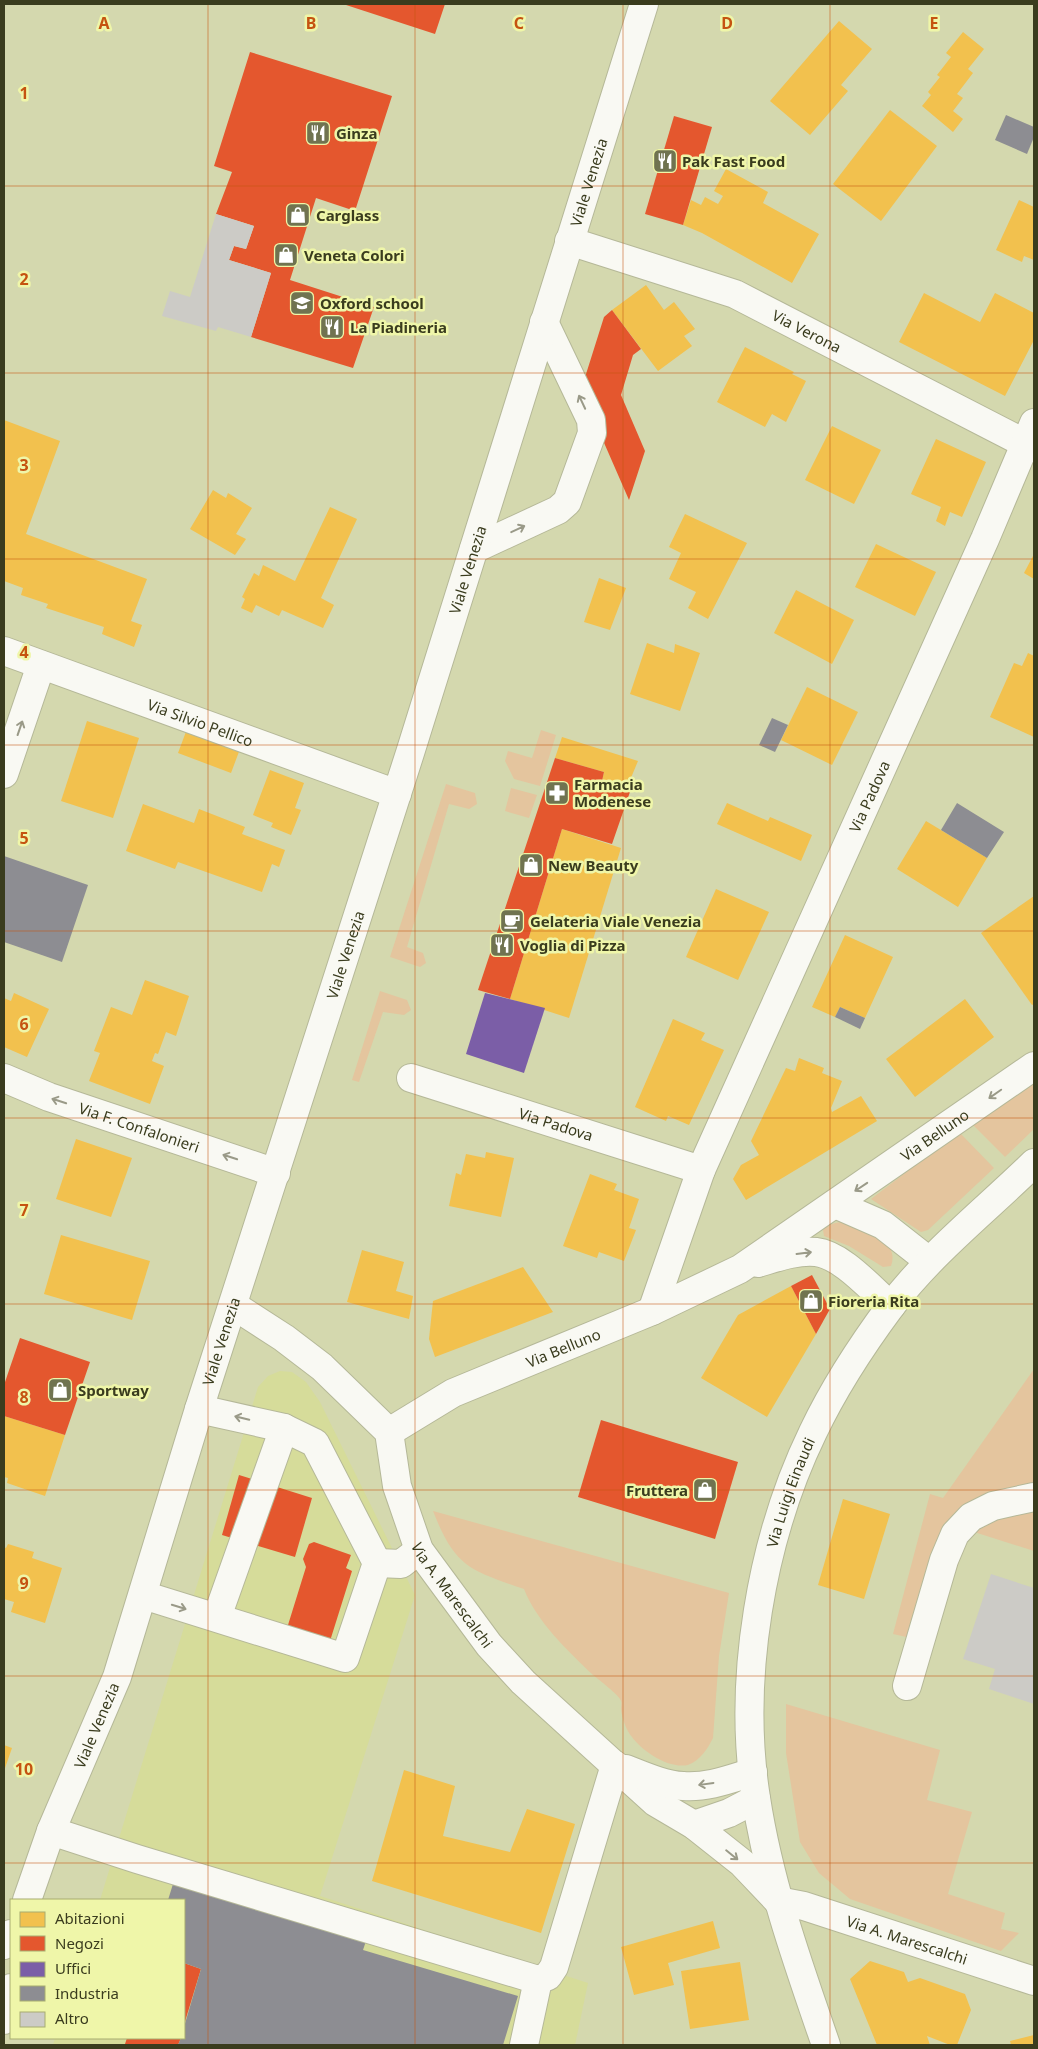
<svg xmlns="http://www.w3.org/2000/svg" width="1038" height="2049" viewBox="0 0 1038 2049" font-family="'Noto Sans',sans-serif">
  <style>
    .built { fill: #d6dc9a }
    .green { fill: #e4c59e }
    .homes { fill: #f2c14e }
    .shops { fill: #e4572e }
    .offices { fill: #7b5ea7 }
    .industry { fill: #8d8d92 }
    .building { fill: #cccbc6 }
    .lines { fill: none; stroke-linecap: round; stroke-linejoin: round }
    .minor-casing { stroke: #b5b898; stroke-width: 30 }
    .major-casing { stroke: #b5b898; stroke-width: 30 }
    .minor { stroke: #f9f9f3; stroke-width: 28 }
    .major { stroke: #f9f9f3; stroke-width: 28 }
    .oneway { stroke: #9a9a88 }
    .grid { fill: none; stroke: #c55310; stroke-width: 1; stroke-opacity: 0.55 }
    .labels { text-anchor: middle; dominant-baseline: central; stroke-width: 5; stroke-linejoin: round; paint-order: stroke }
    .poi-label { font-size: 15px; font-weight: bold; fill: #3a3c1e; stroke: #eff6a9; text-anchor: start }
    .street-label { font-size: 15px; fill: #3a3c1e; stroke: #eff6a9 }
    .grid-label { font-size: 16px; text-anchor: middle; font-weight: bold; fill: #c55310; stroke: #eff6a9; stroke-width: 5; stroke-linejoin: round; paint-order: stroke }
  </style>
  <rect width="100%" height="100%" fill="#d4d8ae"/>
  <path class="built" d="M280 1371 292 1372 306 1382 320 1402 415 1595 320 1896 588 1983 575 2045H53L55 2038H184V1900H100L258 1387 268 1376Z"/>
  <g class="green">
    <path d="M541 730 556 735 540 786 514 779 505 761 508 751 532 758Z"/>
    <path d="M446 784 475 793 477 804 469 809 449 804 407 947 423 953 426 963 420 967 390 957Z"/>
    <path d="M511 788 537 795 529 818 505 811Z"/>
    <path d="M380 991 407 1000 411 1010 404 1015 383 1012 359 1082 352 1080Z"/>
    <path d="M1034 1077V1129L1005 1157 971 1123Z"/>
    <path d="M959 1132 994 1168 928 1230 921 1232 871 1199Z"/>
    <path d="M844 1222C863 1225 901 1241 891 1266L883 1267 849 1246 824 1236 823 1230C830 1224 835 1222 844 1222Z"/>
    <path d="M1034 1369V1551L971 1531 968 1534 933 1643 893 1634 930 1494 943 1498Z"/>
    <path d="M433 1511 729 1593 719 1656 713 1738C708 1748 700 1761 688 1765 668 1769 642 1751 632 1737 626 1730 622 1718 621 1709 621 1706 622 1703 621 1701 619 1695 599 1680 593 1675 568 1651 537 1622 524 1589 469 1570 455 1567 433 1511Z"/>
    <path d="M786 1704 940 1750 927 1800 972 1812 948 1894 1005 1913 1001 1929 1019 1933 1001 1951 850 1899 819 1873 800 1842 786 1753Z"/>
  </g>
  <g class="homes">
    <path d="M839 21 872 49 841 85 848 91 810 135 770 101Z"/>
    <path d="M963 32 984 49 968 69 973 73 957 94 963 98 953 111 963 119 953 132 922 106 931 95 928 92 940 77 937 75 951 57 946 53Z"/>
    <path d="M890 110 937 146 881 221 833 184Z"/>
    <path d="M726 169 768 192 763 203 819 234 792 283 702 233 683 225 691 200 701 205 705 197 718 204 723 196 714 191Z"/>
    <path d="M1019 200 1034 207V260L1024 256 1022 262 996 250Z"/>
    <path d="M646 285 664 310 674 302 695 329 684 336 692 346 658 371 612 310Z"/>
    <path d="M924 293 980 322 995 293 1034 313V340L1005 396 899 342Z"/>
    <path d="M745 347 794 372 792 374 806 381 786 422 772 414 765 427 717 402Z"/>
    <path d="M4 420 60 441 26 534 147 579 131 621 142 625 134 647 102 634 104 627 46 608 48 604 21 595 23 588 4 581Z"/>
    <path d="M832 426 881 450 854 504 805 480Z"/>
    <path d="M936 439 986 462 962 517 950 512 945 526 936 521 941 507 911 494Z"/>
    <path d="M213 490 226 498 228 493 252 508 236 534 246 539 235 555 190 529Z"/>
    <path d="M330 507 357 519 321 598 334 605 323 628 282 610 279 616 256 605 252 613 241 608 245 599 242 597 254 573 259 576 263 565 295 581Z"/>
    <path d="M685 514 747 543 708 619 688 608 696 592 669 579 681 553 669 547Z"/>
    <path d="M876 544 936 572 915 616 855 587Z"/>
    <path d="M1034 554V579L1024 573Z"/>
    <path d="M599 578 626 588 610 630 584 622Z"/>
    <path d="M796 590 854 620 832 664 774 633Z"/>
    <path d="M647 643 674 653 675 644 700 653 680 711 630 694Z"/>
    <path d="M1028 653 1034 656V737L990 717 1014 663 1022 666Z"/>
    <path d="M807 687 858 712 832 765 781 740Z"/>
    <path d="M87 721 139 738 113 818 61 801Z"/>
    <path d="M187 729 240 749 231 773 178 753Z"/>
    <path d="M562 737 638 761 628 785 602 781 604 772 555 758Z"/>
    <path d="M270 770 304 783 295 808 301 810 291 835 271 827 273 823 253 815Z"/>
    <path d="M727 803 768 821 770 817 812 835 801 861 717 824Z"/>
    <path d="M143 804 194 823 199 809 245 827 242 834 285 850 279 867 272 864 262 892 178 862 175 869 126 851Z"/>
    <path d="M926 821 987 858 958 907 897 869Z"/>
    <path d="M562 829 621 848 569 1018 510 999Z"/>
    <path d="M716 889 769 912 738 980 686 957Z"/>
    <path d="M1034 896V1004L1032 1005 981 933Z"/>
    <path d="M845 935 893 957 865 1018 840 1007 835 1017 812 1007Z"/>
    <path d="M145 980 189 996 176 1036 166 1032 158 1054 155 1053 152 1061 164 1066 150 1104 89 1081 100 1053 94 1051 111 1007 132 1015Z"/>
    <path d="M14 993 49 1009 27 1057 4 1047V998L11 1001Z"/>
    <path d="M965 999 994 1037 915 1097 886 1059Z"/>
    <path d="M673 1019 705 1033 701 1040 724 1050 689 1125 668 1116 666 1121 635 1107Z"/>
    <path d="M799 1058 824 1068 822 1073 842 1081 831 1108 832 1112 861 1096 877 1121 746 1200 733 1179 741 1165 759 1155 751 1141 786 1068 795 1071Z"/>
    <path d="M76 1139 132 1158 111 1217 56 1199Z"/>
    <path d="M486 1152 514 1158 501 1217 449 1206 456 1173 461 1175 466 1154 485 1158Z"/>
    <path d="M590 1174 617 1184 614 1190 639 1199 629 1228 636 1230 624 1261 599 1252 597 1258 563 1246Z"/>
    <path d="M61 1235 150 1261 132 1320 44 1294Z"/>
    <path d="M362 1250 404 1262 396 1291 413 1296 409 1319 347 1302Z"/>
    <path d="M523 1267 553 1312 435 1357 429 1339 433 1301Z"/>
    <path d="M791 1286 816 1334 767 1417 701 1378 738 1315Z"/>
    <path d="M4 1416 65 1435 45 1496 7 1483 8 1478 4 1477Z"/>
    <path d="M843 1499 890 1514 864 1599 818 1585Z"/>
    <path d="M8 1544 34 1552 32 1558 62 1568 45 1623 11 1612 14 1602 4 1599V1547L6 1548Z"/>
    <path d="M4 1745 12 1748 4 1771Z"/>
    <path d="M404 1770 455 1786 443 1836 510 1852 527 1809 575 1824 541 1933 372 1881Z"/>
    <path d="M713 1921 720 1948 668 1963 674 1985 634 1995 621 1947Z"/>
    <path d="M870 1961 904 1972 908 1982 920 1978 965 1994 971 2010 957 2045H950L927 2036 930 2045H877L850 1979Z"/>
    <path d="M740 1962 749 2020 690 2029 681 1971Z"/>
    <path d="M1034 2035V2045H1011L1010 2041Z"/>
  </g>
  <g class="shops">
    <path d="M343 4H445L435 34Z"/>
    <path d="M250 52 392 96 355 211 316 198 290 280 374 307 353 368 251 337 271 273 229 260 234 246 246 249 254 226 216 214 232 172 214 166Z"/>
    <path d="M674 116 712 127 683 225 645 214Z"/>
    <path d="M612 310 641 349 633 355 621 395 645 451 629 500 581 390 604 317Z"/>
    <path d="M555 758 604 772 602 781 628 785 627 788 631 789 612 844 562 829 510 999 478 990Z"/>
    <path d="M812 1275 830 1309 816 1334 791 1286Z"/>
    <path d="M20 1338 90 1362 65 1435 4 1416V1385Z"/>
    <path d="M601 1420 738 1462 715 1539 578 1497Z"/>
    <path d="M239 1475 312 1498 295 1557 222 1535Z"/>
    <path d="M314 1542 351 1555 346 1568 352 1571 330 1641 288 1625 306 1567 303 1559 309 1544Z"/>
    <path d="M184 1963 201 1969 184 2025Z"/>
    <path d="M127 2038H181L178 2045H128L125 2044Z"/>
  </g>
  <path class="offices" d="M485 993 545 1008 524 1073 466 1054Z"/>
  <g class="industry">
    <path d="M1006 115 1034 127V137L1027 154 995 140Z"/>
    <path d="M772 718 788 725 775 752 759 745Z"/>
    <path d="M957 803 1004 832 987 858 941 830Z"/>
    <path d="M4 856 88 885 62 962 4 942Z"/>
    <path d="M840 1007 865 1018 860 1029 835 1017Z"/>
    <path d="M173 1884 366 1941 363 1950 518 1996 503 2045H178L181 2038H184V2027L201 1969 184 1963V1900H168Z"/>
  </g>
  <g class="building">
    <path d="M216 214 254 226 246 249 234 246 229 260 271 273 251 337 218 327 216 331 162 316 170 291 190 297Z"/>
    <path d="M991 1574 1034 1588V1704L989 1689 995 1669 963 1659Z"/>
  </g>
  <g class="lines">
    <defs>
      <g id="minor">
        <path id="s1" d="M569 241 735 294 1034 448"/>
        <path d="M474 549 558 510 567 502 592 433 591 420 544 322"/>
        <path id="s2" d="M4 651 397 794"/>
        <path d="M4 774 41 665"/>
        <path id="s3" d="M4 1078 49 1097 276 1173"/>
        <path id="s4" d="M411 1078 701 1170"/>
        <path d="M835 1204 883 1225 929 1261"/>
        <path d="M758 1263C775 1258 797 1250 816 1252 842 1255 871 1289 891 1306"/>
        <path id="s5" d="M233 1305 284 1338 322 1367 389 1432 397 1486 419 1550 489 1645 523 1682 655 1802 694 1825 742 1863 778 1901"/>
        <path id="s6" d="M652 1311 701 1170 985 539 1034 423"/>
        <path id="s7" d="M389 1432 453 1393 652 1311 740 1269 1034 1066"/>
        <path d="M377 1563 401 1564 419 1550"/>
        <path d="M143 1595 345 1658 377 1563 315 1443 284 1428 199 1409"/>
        <path d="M217 1617 284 1428"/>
        <path d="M907 1686 944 1560 955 1534 971 1517 993 1506 1034 1497"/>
        <path d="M626 1769C644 1776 664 1785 683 1786 707 1788 730 1779 753 1772"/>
        <path d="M694 1825 729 1813 756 1799"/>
        <path d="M51 1831 137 1859 538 1980"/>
        <path id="s8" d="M778 1901 804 1906 1034 1981"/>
        <path d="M524 2045 538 1980 548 1976 554 1967 615 1765"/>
        <path id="s9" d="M826 2045C798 1964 769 1883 756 1798 737 1680 761 1539 813 1432 834 1388 862 1345 891 1306 932 1252 986 1210 1034 1163"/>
      </g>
      <g id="major">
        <path id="s10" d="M27 1900 51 1831 117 1677 199 1409 410 753 644 4"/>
        <path d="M4 1945 11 1934"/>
        <path d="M4 2020 11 1988"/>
      </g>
    </defs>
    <use href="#minor" class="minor-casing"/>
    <use href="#major" class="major-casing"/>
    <use href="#minor" class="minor"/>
    <use href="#major" class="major"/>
  </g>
  <defs><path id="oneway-shaft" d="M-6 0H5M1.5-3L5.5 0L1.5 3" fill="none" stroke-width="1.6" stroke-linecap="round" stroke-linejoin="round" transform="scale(1.25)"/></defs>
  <g class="oneway">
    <use href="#oneway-shaft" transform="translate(582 402) rotate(-115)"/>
    <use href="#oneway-shaft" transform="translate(518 529) rotate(-25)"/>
    <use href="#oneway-shaft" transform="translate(20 728) rotate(-71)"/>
    <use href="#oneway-shaft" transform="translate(995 1094) rotate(145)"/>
    <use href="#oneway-shaft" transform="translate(59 1101) rotate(-162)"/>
    <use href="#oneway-shaft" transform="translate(230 1157) rotate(-162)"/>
    <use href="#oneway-shaft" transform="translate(861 1187) rotate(146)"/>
    <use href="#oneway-shaft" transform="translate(804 1253) rotate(-7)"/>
    <use href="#oneway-shaft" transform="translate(242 1418) rotate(-166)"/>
    <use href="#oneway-shaft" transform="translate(179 1607) rotate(17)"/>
    <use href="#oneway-shaft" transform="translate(706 1784) rotate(172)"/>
    <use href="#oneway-shaft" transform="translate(732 1855) rotate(39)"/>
  </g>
  <path class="grid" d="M208 4V2045M415 4V2045M623 4V2045M830 4V2045M4 186H1034M4 373H1034M4 559H1034M4 745H1034M4 931H1034M4 1118H1034M4 1304H1034M4 1490H1034M4 1676H1034M4 1863H1034"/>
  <defs>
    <symbol id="restaurant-square" viewBox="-11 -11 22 22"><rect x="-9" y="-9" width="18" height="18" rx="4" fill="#707350" stroke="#eff6a9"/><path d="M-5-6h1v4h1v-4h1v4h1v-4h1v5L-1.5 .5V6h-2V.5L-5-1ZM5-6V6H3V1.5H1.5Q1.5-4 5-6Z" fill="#fff"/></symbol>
    <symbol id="shop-square" viewBox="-11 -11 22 22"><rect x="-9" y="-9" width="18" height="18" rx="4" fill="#707350" stroke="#eff6a9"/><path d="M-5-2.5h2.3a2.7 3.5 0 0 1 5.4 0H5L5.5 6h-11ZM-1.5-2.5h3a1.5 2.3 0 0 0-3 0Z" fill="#fff"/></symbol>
    <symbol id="school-square" viewBox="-11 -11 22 22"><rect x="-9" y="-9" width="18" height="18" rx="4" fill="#707350" stroke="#eff6a9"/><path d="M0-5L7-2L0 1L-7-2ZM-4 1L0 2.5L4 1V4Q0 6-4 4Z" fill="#fff"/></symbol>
    <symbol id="pharmacy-square" viewBox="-11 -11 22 22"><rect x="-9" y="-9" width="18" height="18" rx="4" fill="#707350" stroke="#eff6a9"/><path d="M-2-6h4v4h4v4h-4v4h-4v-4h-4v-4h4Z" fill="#fff"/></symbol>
    <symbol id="cafe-square" viewBox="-11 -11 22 22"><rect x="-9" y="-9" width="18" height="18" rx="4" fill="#707350" stroke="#eff6a9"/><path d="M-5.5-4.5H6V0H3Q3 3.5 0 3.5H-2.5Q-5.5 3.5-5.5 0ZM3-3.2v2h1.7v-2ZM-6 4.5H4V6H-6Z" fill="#fff"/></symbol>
  </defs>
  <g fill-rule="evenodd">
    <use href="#restaurant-square" x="304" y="119" width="28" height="28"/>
    <use href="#restaurant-square" x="651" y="147" width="28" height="28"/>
    <use href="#shop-square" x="284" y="201" width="28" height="28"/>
    <use href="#shop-square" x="272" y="241" width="28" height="28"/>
    <use href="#school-square" x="288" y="289" width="28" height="28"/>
    <use href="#restaurant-square" x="318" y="313" width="28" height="28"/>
    <use href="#pharmacy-square" x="543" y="779" width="28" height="28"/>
    <use href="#shop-square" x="517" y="851" width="28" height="28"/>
    <use href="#cafe-square" x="498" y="907" width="28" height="28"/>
    <use href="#restaurant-square" x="488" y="931" width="28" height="28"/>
    <use href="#shop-square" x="797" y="1287" width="28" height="28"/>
    <use href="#shop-square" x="46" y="1376" width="28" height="28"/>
    <use href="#shop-square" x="691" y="1476" width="28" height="28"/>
  </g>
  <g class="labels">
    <g class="poi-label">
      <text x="336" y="133">Ginza</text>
      <text x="682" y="161">Pak Fast Food</text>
      <text x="316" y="215">Carglass</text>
      <text x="304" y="255">Veneta Colori</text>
      <text x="320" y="303">Oxford school</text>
      <text x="350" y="327">La Piadineria</text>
      <text x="574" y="784">Farmacia<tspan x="574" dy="17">Modenese</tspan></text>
      <text x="548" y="865">New Beauty</text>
      <text x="530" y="921">Gelateria Viale Venezia</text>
      <text x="520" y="945">Voglia di Pizza</text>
      <text x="828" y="1301">Fioreria Rita</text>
      <text x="78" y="1390">Sportway</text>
      <text x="688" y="1490" text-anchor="end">Fruttera</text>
    </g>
    <g class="street-label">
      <text stroke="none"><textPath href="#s10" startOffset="1808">Viale Venezia</textPath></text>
      <text stroke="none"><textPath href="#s1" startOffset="255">Via Verona</textPath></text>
      <text stroke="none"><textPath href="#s10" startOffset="1402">Viale Venezia</textPath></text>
      <text stroke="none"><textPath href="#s2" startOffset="209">Via Silvio Pellico</textPath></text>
      <text stroke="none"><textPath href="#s6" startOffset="559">Via Padova</textPath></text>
      <text stroke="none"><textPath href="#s10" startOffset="998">Viale Venezia</textPath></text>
      <text stroke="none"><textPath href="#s4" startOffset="152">Via Padova</textPath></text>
      <text stroke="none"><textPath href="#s3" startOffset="144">Via F. Confalonieri</textPath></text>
      <text stroke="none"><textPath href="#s7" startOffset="624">Via Belluno</textPath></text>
      <text stroke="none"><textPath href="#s10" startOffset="592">Viale Venezia</textPath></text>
      <text stroke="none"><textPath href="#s7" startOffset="194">Via Belluno</textPath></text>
      <text stroke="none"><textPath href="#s9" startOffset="568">Via Luigi Einaudi</textPath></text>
      <text stroke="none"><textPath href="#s5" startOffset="380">Via A. Marescalchi</textPath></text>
      <text stroke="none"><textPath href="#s10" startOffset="188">Viale Venezia</textPath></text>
      <text stroke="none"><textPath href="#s8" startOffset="135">Via A. Marescalchi</textPath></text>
    </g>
  </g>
  <g class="grid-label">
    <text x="104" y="29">A</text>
    <text x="311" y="29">B</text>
    <text x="519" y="29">C</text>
    <text x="727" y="29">D</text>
    <text x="934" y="29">E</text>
    <text x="24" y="99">1</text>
    <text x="24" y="285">2</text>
    <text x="24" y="471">3</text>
    <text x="24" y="658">4</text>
    <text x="24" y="844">5</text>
    <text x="24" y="1030">6</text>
    <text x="24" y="1216">7</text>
    <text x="24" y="1403">8</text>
    <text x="24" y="1589">9</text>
    <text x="24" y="1775">10</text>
  </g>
  <rect width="1038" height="2049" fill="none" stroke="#3a3c1e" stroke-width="10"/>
  <rect x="10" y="1899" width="175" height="140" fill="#eff6a9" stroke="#a7ac71"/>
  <rect x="20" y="1912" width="25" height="15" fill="#f2c14e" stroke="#a7ac71"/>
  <text x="55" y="1924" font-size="15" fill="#3a3c1e">Abitazioni</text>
  <rect x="20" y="1936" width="25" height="15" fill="#e4572e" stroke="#a7ac71"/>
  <text x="55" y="1949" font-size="15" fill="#3a3c1e">Negozi</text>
  <rect x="20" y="1962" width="25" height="15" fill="#7b5ea7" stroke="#a7ac71"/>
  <text x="55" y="1974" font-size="15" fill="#3a3c1e">Uffici</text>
  <rect x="20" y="1986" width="25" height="15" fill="#8d8d92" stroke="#a7ac71"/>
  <text x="55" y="1999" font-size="15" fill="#3a3c1e">Industria</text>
  <rect x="20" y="2012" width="25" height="15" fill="#cccbc6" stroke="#a7ac71"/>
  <text x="55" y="2024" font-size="15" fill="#3a3c1e">Altro</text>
</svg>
